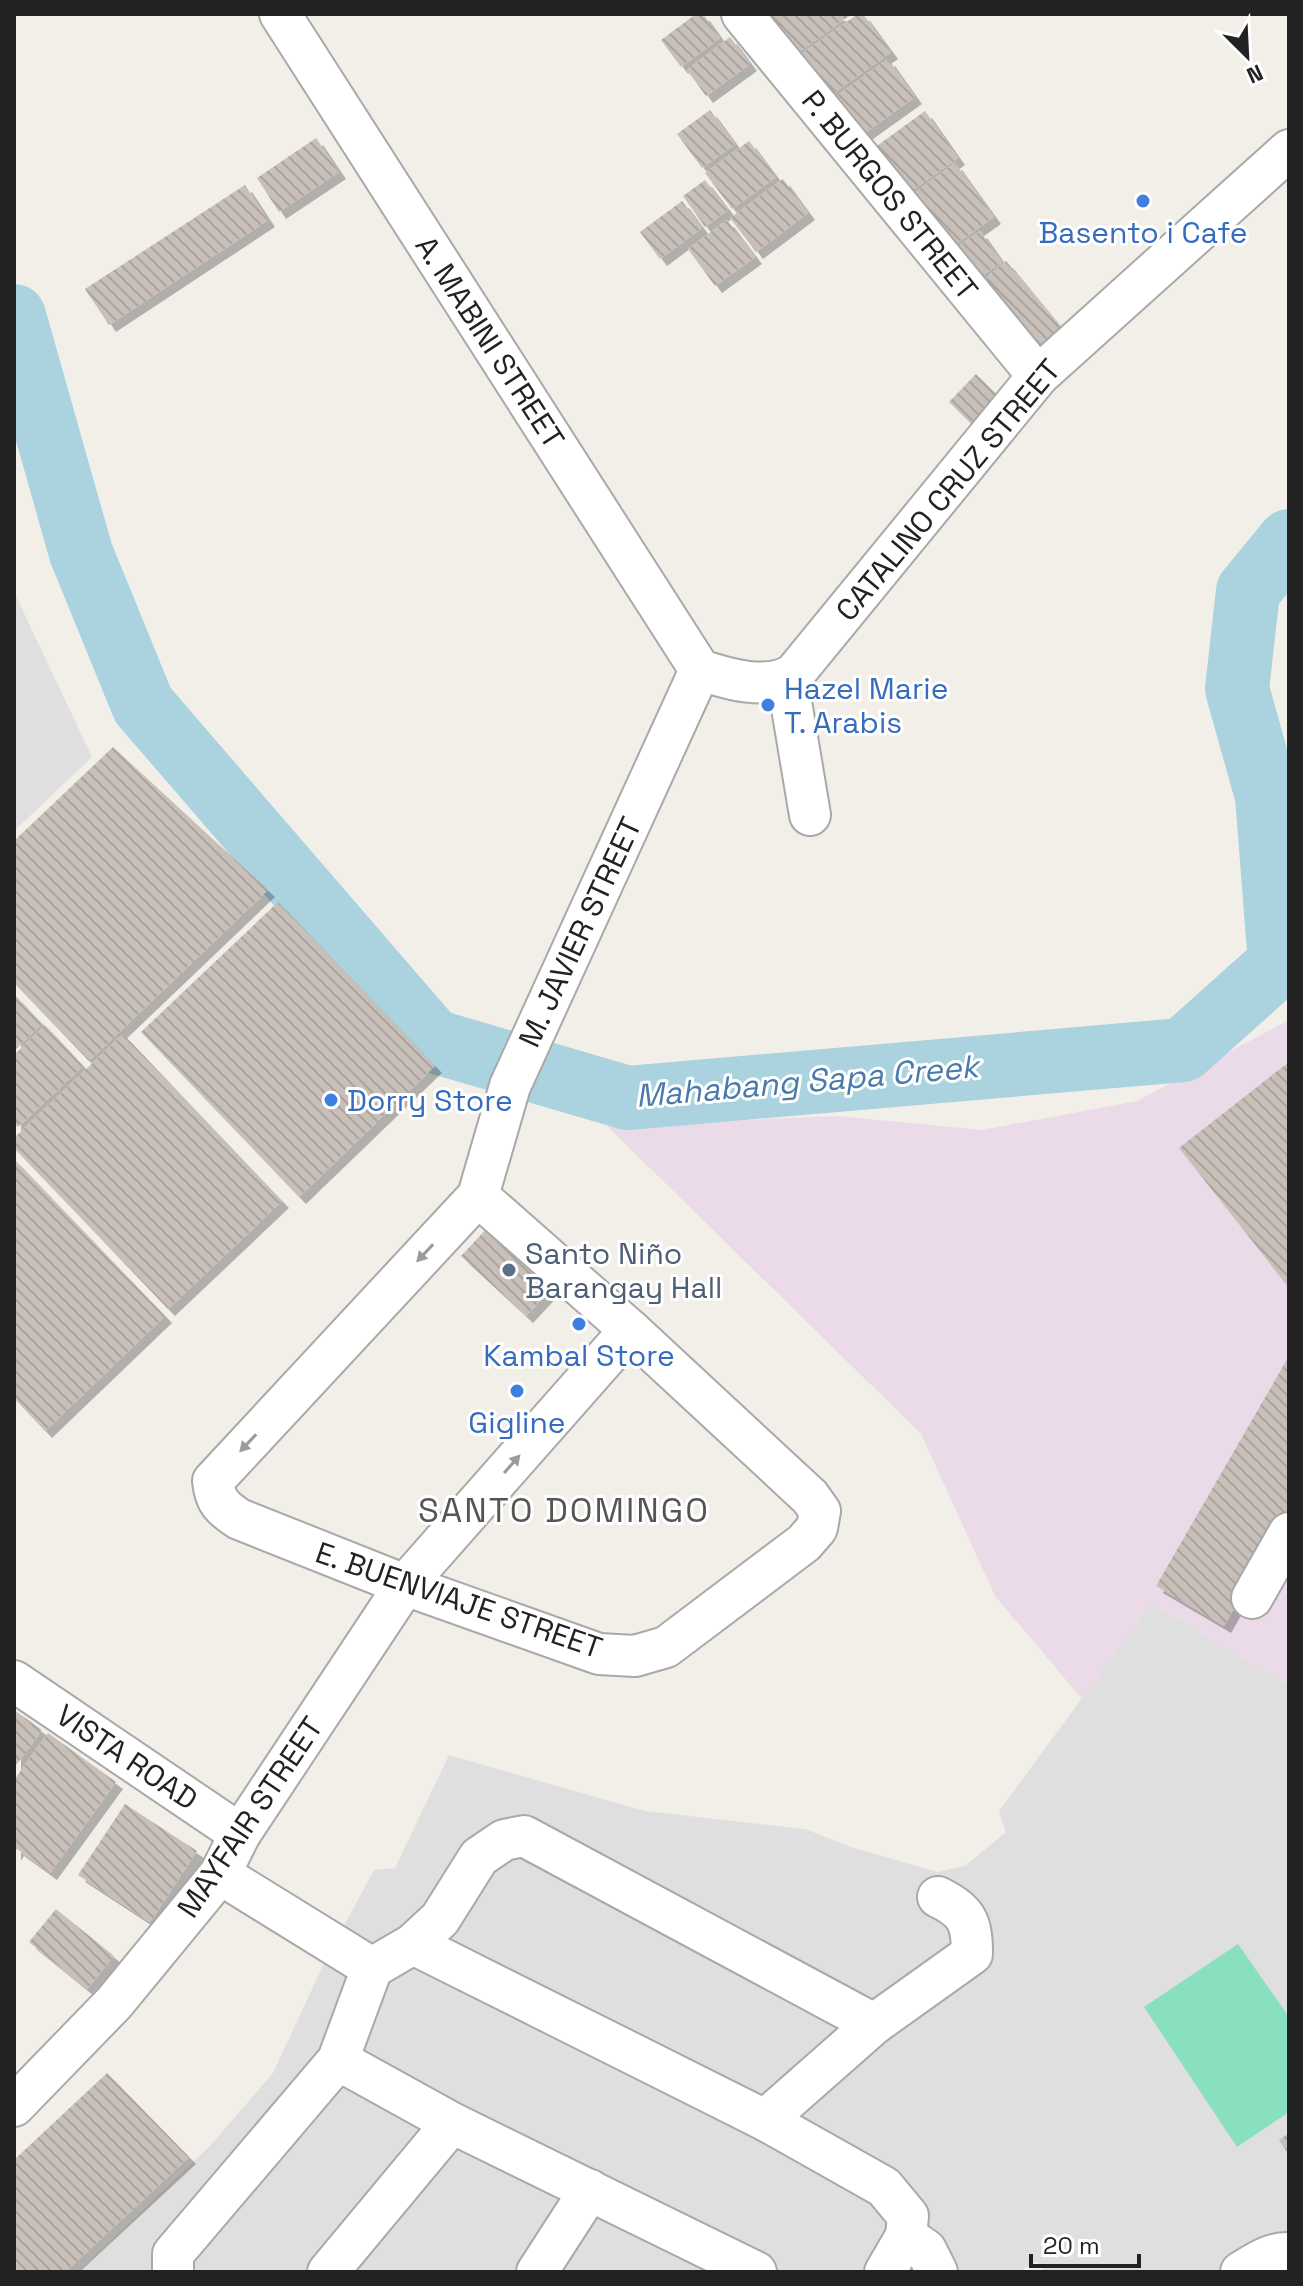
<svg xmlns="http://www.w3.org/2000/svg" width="1303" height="2286" viewBox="0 0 1303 2286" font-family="'Space Grotesk',sans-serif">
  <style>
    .residential { fill: #e0dfdf }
    .industrial { fill: #ebdbe8 }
    .pitch { fill: #88e0be }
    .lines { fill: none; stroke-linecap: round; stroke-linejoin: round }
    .river { stroke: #aad3df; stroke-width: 64 }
    .building { fill: url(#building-back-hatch); filter: url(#shadow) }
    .minor-casing { stroke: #a9a9a9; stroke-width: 44 }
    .minor { stroke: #fff; stroke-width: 40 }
    .oneway { fill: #9c9c9c }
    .shop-dot { fill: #3f7fe0; stroke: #fff; stroke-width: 3 }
    .service-dot { fill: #5c6f8a; stroke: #fff; stroke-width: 3 }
    .labels { text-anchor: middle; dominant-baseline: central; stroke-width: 6; stroke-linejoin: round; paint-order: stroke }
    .street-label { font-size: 30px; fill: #222; stroke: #fff }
    .shop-label { font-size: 30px; fill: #366cbe; stroke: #fff }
    .service-label { font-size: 30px; fill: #4e5e75; stroke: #fff; text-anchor: start }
    .water-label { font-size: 32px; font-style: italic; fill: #4a7aab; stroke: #fff }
    .quarter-label { font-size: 34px; letter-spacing: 2px; fill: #555; stroke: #fff }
  </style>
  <defs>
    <pattern id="building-back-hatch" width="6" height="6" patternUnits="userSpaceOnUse" patternTransform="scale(2)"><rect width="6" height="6" fill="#c7bfb8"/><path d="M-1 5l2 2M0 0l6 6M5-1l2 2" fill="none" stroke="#aba49e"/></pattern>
    <filter id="shadow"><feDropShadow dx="7" dy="7" stdDeviation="0" flood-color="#0004"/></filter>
  </defs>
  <rect width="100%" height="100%" fill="#f2efe9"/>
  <g class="residential">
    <path d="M14 592 92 757 14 831Z"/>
    <path d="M1152 1603 1289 1686V2272H1045L1037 2261 1019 2272H78L210 2146 273 2073 326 1959 374 1870 395 1868 449 1755 645 1811 805 1829 851 1847 937 1872 965 1866 1006 1832 999 1811Z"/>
  </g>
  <path class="industrial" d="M1289 1020V1686L1152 1603 1082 1699 995 1596 921 1434 607 1126 838 1116 982 1130 1137 1101Z"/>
  <path class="pitch" d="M1238 1944 1289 2017V2112L1237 2147 1144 2007Z"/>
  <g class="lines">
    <path class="river" d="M14 316 81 553 143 705 433 1041 628 1098 1183 1050 1280 963 1267 796 1237 689 1248 591 1289 541"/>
  </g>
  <g class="building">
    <path d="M696 14H703L720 38 681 67 661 40Z"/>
    <path d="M773 14H852L793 56 766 19Z"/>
    <path d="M858 14H863L891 52 831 95 801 54Z"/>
    <path d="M730 37 750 64 706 96 687 70Z"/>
    <path d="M888 59 915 97 862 135 835 97Z"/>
    <path d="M710 110 735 144 702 168 677 134Z"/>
    <path d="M925 111 958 158 907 194 874 148Z"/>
    <path d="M316 138 339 172 279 212 257 178Z"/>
    <path d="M749 141 776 177 732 209 705 173Z"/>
    <path d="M955 163 994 217 949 249 910 196Z"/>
    <path d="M783 179 808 213 756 252 730 218Z"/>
    <path d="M705 180 728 210 705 227 683 196Z"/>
    <path d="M245 185 268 220 109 325 85 289Z"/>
    <path d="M682 201 702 228 660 259 640 232Z"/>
    <path d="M727 220 755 257 715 286 688 249Z"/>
    <path d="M980 231 1002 262 973 282 951 251Z"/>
    <path d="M1006 261 1061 328 1032 352 976 286Z"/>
    <path d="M976 374 1003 401 976 428 949 402Z"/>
    <path d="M113 747 268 890 89 1061 14 983V841Z"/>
    <path d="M278 902 435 1066 299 1197 141 1032Z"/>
    <path d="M14 994 42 1024 14 1051Z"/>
    <path d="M45 1025 83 1066 18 1127 14 1123V1055Z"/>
    <path d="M123 1034 282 1201 168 1309 14 1148V1138Z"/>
    <path d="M1289 1062V1288L1179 1148Z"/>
    <path d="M14 1159 165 1316 45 1431 14 1398Z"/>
    <path d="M491 1224 556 1284 526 1316 461 1256Z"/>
    <path d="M1289 1356V1513L1224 1626 1156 1586Z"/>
    <path d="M14 1710 42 1730 14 1768Z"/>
    <path d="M48 1733 116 1782 50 1873 17 1849 14 1854V1780Z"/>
    <path d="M125 1804 197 1851 150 1922 78 1875Z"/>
    <path d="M56 1909 114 1956 87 1989 29 1942Z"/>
    <path d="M107 2073 189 2157 65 2272H14V2160Z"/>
    <path d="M1289 2133V2155L1279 2140Z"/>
  </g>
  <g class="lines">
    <defs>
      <g id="minor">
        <path d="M280 14 700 670"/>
        <path d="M742 14 1038 376"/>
        <path d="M700 670C728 679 767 691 794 674L1038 376 1289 150"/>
        <path d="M787 678 810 815"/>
        <path d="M478 1196 630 1330 810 1497 820 1511 817 1528 804 1543 666 1647 635 1656 599 1654 405 1585 239 1519C222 1508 215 1501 213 1481L478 1196 510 1086 700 670"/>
        <path d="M1252 1598 1289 1533"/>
        <path d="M14 1681 240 1834"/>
        <path d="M220 1874 372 1968"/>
        <path d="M413 1944 765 2120 884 2187 908 2216 906 2236 926 2250 937 2272"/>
        <path d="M338 2060 452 2123 756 2272"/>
        <path d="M14 2106 114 2003 220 1874 240 1834 405 1585 630 1330"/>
        <path d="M765 2120 874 2024 972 1954C972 1922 967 1911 938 1897"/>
        <path d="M173 2272V2254L338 2060 372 1968 413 1944 440 1919 479 1857 504 1840 524 1836 874 2024"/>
        <path d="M328 2272 452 2123"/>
        <path d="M537 2272 590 2190"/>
        <path d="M885 2272 906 2236"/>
        <path d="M1241 2272C1256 2263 1271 2252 1289 2253"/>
      </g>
    </defs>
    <use href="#minor" class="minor-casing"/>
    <use href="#minor" class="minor"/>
  </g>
  <defs><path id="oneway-solid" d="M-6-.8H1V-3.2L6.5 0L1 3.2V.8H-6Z" transform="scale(2)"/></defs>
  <g class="oneway">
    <use href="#oneway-solid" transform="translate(425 1253) rotate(133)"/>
    <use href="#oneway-solid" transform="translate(248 1443) rotate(133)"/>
    <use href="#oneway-solid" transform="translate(512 1464) rotate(-49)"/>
  </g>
  <g class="shop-dot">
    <circle cx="1143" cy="201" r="8"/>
    <circle cx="768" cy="705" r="8"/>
    <circle cx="331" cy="1100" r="8"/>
    <circle cx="579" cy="1324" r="8"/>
    <circle cx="517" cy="1391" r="8"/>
  </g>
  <circle class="service-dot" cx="509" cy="1270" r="8"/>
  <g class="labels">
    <g class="street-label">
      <text transform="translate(890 195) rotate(51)">P. BURGOS STREET</text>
      <text transform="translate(490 342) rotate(57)">A. MABINI STREET</text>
      <text transform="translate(948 490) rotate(-50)">CATALINO CRUZ STREET</text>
      <text transform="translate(580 932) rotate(-65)">M. JAVIER STREET</text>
      <text transform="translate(459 1600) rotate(19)">E. BUENVIAJE STREET</text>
      <text transform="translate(127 1757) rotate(34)">VISTA ROAD</text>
      <text transform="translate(250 1817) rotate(-56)">MAYFAIR STREET</text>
    </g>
    <g class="shop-label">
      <text x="1143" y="232">Basento i Cafe</text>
      <text x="784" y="688" text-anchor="start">Hazel Marie<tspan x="784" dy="34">T. Arabis</tspan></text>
      <text x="347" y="1100" text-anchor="start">Dorry Store</text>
      <text x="579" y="1355">Kambal Store</text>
      <text x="517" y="1422">Gigline</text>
    </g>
    <g class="service-label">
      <text x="525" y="1253">Santo Niño<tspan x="525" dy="34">Barangay Hall</tspan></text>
    </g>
    <g class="water-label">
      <text transform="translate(807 1081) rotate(-5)">Mahabang Sapa Creek</text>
    </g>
    <g class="quarter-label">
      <text x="564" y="1510">SANTO DOMINGO</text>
    </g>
  </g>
  <rect width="1303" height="2286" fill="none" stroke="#222222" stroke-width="32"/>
  <g transform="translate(1247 56) rotate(156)" stroke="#ffffff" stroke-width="6" paint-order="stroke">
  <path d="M0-6L14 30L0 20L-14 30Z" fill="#222222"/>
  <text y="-12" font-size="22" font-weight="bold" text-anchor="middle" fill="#222222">N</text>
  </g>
  <path d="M1031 2254v12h108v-12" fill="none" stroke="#222222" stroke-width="4"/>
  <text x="1043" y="2254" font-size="24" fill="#222222" stroke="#ffffff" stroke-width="6" paint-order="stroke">20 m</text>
</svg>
